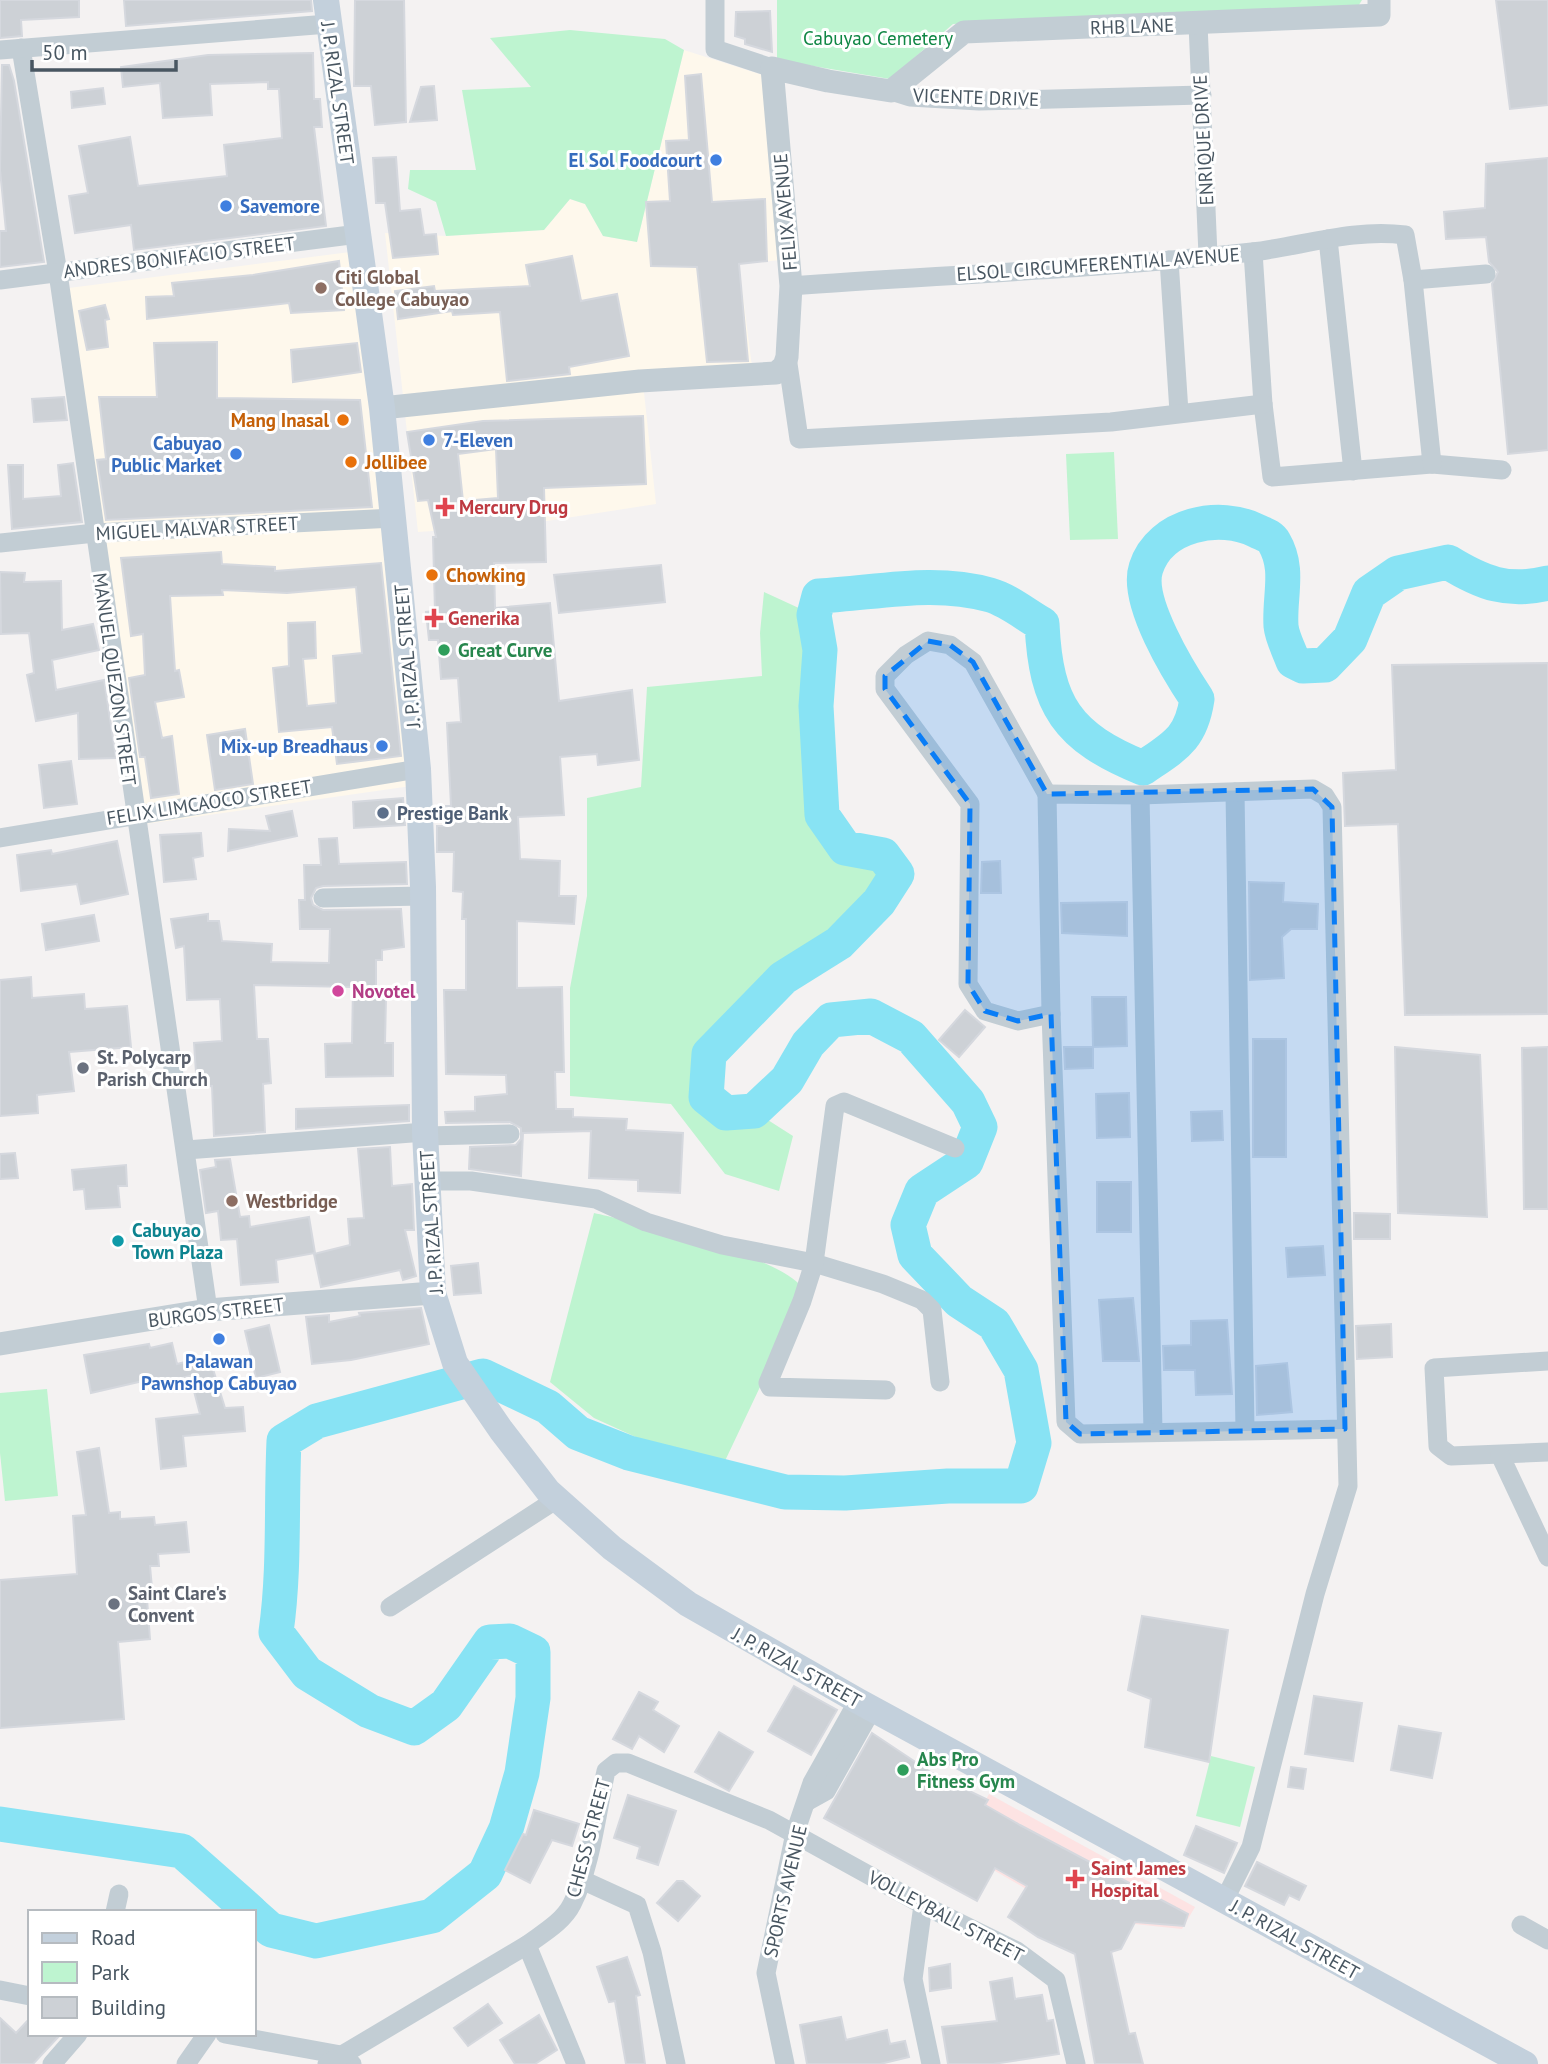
<svg xmlns="http://www.w3.org/2000/svg" width="1548" height="2064" viewBox="0 0 1548 2064" font-family="'PT Sans',sans-serif">
  <style>
    .commercial { fill: #fef8ec }
    .medical { fill: #fde3e3 }
    .green { fill: #bef4d0 }
    .lines { fill: none; stroke-linecap: round; stroke-linejoin: round }
    .river { stroke: #88e3f4; stroke-width: 35 }
    .building { fill: #cdd1d6; stroke: #d5d8de; stroke-width: 2; fill-rule: evenodd }
    .minor { stroke: #c2cdd4; stroke-width: 19 }
    .tertiary { stroke: #c2cdd4; stroke-width: 23 }
    .secondary { stroke: #c3d0dc; stroke-width: 26 }
    .marked { fill: #0a7df6; fill-opacity: 0.2; stroke: #0a7df6; stroke-width: 5; stroke-dasharray: 14 9; stroke-linejoin: round }
    .shop-dot { fill: #3f7fe0; stroke: #fff; stroke-width: 2.5 }
    .education-dot { fill: #8d6e63; stroke: #fff; stroke-width: 2.5 }
    .food-dot { fill: #e8710a; stroke: #fff; stroke-width: 2.5 }
    .health-dot { fill: #e0444e; stroke: #fff; stroke-width: 2.5 }
    .leisure-dot { fill: #2e9e5b; stroke: #fff; stroke-width: 2.5 }
    .service-dot { fill: #5c6f8a; stroke: #fff; stroke-width: 2.5 }
    .hotel-dot { fill: #d1479c; stroke: #fff; stroke-width: 2.5 }
    .worship-dot { fill: #6b7280; stroke: #fff; stroke-width: 2.5 }
    .culture-dot { fill: #0f9aa8; stroke: #fff; stroke-width: 2.5 }
    .labels { text-anchor: middle; dominant-baseline: central; stroke-width: 6; stroke-linejoin: round; paint-order: stroke }
    .street-label { font-size: 19px; fill: #485661; stroke: #fff }
    .park-label { font-size: 19px; fill: #0f8644; stroke: #fff }
    .shop-label { font-size: 19px; font-weight: bold; fill: #366cbe; stroke: #fff; text-anchor: end }
    .education-label { font-size: 19px; font-weight: bold; fill: #785e54; stroke: #fff; text-anchor: start }
    .food-label { font-size: 19px; font-weight: bold; fill: #c56008; stroke: #fff; text-anchor: start }
    .health-label { font-size: 19px; font-weight: bold; fill: #be3a42; stroke: #fff; text-anchor: start }
    .leisure-label { font-size: 19px; font-weight: bold; fill: #27864d; stroke: #fff; text-anchor: start }
    .service-label { font-size: 19px; font-weight: bold; fill: #4e5e75; stroke: #fff; text-anchor: start }
    .hotel-label { font-size: 19px; font-weight: bold; fill: #b23c85; stroke: #fff; text-anchor: start }
    .worship-label { font-size: 19px; font-weight: bold; fill: #5b616d; stroke: #fff; text-anchor: start }
    .culture-label { font-size: 19px; font-weight: bold; fill: #0d838f; stroke: #fff; text-anchor: start }
  </style>
  <rect width="100%" height="100%" fill="#f4f2f2"/>
  <g class="commercial">
    <path d="M684 50 769 77 782 260 739 264 753 375 643 383 656 504 521 525 418 532 385 233 446 236 544 230 570 199 585 204 603 236 637 242Z"/>
    <path d="M366 250 418 785 146 824 61 289Z"/>
  </g>
  <path class="medical" d="M989 1794 1195 1907 1182 1929 1134 1924 1123 1945 959 1850Z"/>
  <g class="green">
    <path d="M777 0H1362L1357 8 953 24 890 79 777 60Z"/>
    <path d="M570 30 665 39 684 50 637 242 603 236 585 204 570 199 544 230 446 236 436 202 408 189 410 170H476L462 90 531 87 490 38Z"/>
    <path d="M1114 452 1118 539 1070 540 1066 454Z"/>
    <path d="M764 592 814 615 820 650 816 706 822 815 845 848 883 855 897 874 879 902 839 943 783 978 709 1054 707 1097 726 1113 754 1111 793 1136 779 1191 725 1174 671 1104 570 1096V988L587 896V798L641 787 647 687 762 676 760 633Z"/>
    <path d="M594 1213C634 1222 790 1257 805 1292L724 1463 662 1449 594 1418 550 1382Z"/>
    <path d="M47 1389 58 1496 5 1501 0 1453V1393Z"/>
    <path d="M1211 1756 1255 1767 1240 1827 1196 1816Z"/>
  </g>
  <g class="lines">
    <g class="river">
      <path d="M0 1824 182 1851 251 1912"/>
      <path d="M254 1915 271 1930 316 1941 432 1916 485 1874 506 1829 522 1773 533 1698V1652L510 1641 490 1642 446 1705 414 1728 369 1711 307 1673 276 1632C285 1569 281 1505 284 1441L317 1421 483 1376 548 1407 578 1433 629 1453 785 1492 845 1493 948 1486H1021L1034 1443 1021 1370 994 1324 959 1301 915 1255 908 1225 922 1191 966 1162 980 1127 968 1102 911 1037 871 1016 831 1020 808 1044 787 1080 754 1111 726 1113 706 1097 709 1054 783 978 839 943 879 902 897 874 883 855 845 848 822 815 816 706 820 650 814 615 819 596C877 593 933 579 990 595 1008 600 1026 615 1042 624 1046 706 1067 737 1143 768 1175 746 1191 739 1197 699 1179 672 1135 601 1146 568 1160 524 1220 512 1257 531 1263 534 1271 536 1274 542 1290 569 1279 596 1281 626 1282 637 1289 650 1293 661L1303 666 1325 665 1350 639 1369 593 1398 573 1448 562C1482 583 1508 593 1548 583"/>
    </g>
  </g>
  <g class="building">
    <path d="M0 0H79V17L21 20 22 36 0 38Z"/>
    <path d="M124 0H311L312 11 126 26Z"/>
    <path d="M355 0H404L406 122 375 125 371 86H354Z"/>
    <path d="M1496 0H1548V105L1510 109Z"/>
    <path d="M770 11 772 52 745 44V39L735 36 736 12Z"/>
    <path d="M313 53 314 99H320L322 127H314L326 226 134 250 131 225 75 233 69 196 88 193 79 146 130 137 138 186 227 176 224 145 282 138 279 89H268V82L210 84 212 115 163 118 160 83 123 87 121 67 208 55Z"/>
    <path d="M2 65H9L14 81 44 262 0 267V231H6L0 170Z"/>
    <path d="M701 74 712 202 765 199 767 261 739 264 748 361 707 362 697 267 651 266 646 202 670 201 666 141 689 140 685 76Z"/>
    <path d="M434 86 437 120 410 122 421 87Z"/>
    <path d="M103 88 105 104 72 108 71 92Z"/>
    <path d="M396 157 400 211 420 209 424 235 436 234 438 254 393 258 385 203H376L373 158Z"/>
    <path d="M1548 158V450L1508 454 1492 284 1498 272 1489 262 1486 237 1446 239 1444 212 1485 208 1486 164Z"/>
    <path d="M572 256 581 301 617 294 629 356 569 367 570 374 507 381 500 312 453 315 452 311 398 319 395 291 434 286 435 291 530 286 526 265Z"/>
    <path d="M339 261 344 310 291 313 289 303 147 319 146 297 174 296 172 283 253 275Z"/>
    <path d="M105 305 109 319 105 320 108 347 87 350 79 311Z"/>
    <path d="M217 342V398L360 400 372 507 106 520 97 460 106 459 99 397H157L154 343Z"/>
    <path d="M357 343 361 372 293 382 291 350Z"/>
    <path d="M64 397 67 420 34 422 32 399Z"/>
    <path d="M643 416 646 484 544 488 546 562 494 563 495 608 550 603 559 701 632 690 639 760 598 765 597 754 560 757 564 815 518 817 520 859 560 861 559 896H576L574 924 517 921V988L562 987 564 1072H555L556 1109H573V1117L627 1119 626 1130 683 1133 680 1193 638 1191V1180L589 1178 591 1131 523 1133 521 1176 469 1169 470 1147 516 1145 521 1139V1128L510 1122 446 1123 445 1112 475 1111V1097L507 1094 506 1075 446 1074 444 990H466V919H462L463 892 453 891 454 852H437V826H447L446 806H451L447 723 461 722 458 678 441 679 438 640H429L426 612 435 611 433 537H436L428 500 418 501 407 432 483 421ZM496 449 498 498 463 501 458 454Z"/>
    <path d="M73 463 82 522 12 529 8 465H23V499L61 496 58 465Z"/>
    <path d="M221 552 222 564 275 567V571L381 563 401 756 337 764 332 727 279 732 273 668 289 666 288 623 315 622 316 658 303 659 307 706 336 703 333 656 362 653 356 587 287 593 222 590 223 595 170 596 175 671 179 670 184 697 155 702 162 738 172 736 179 794 151 798 145 757H140L129 678 145 675 143 634 131 636 121 558Z"/>
    <path d="M661 565 665 602 559 613 554 575Z"/>
    <path d="M0 572 25 573 24 582 61 581 62 630 93 624 99 650 52 660 56 690 104 680 116 758 79 759 78 713 36 721 27 675 34 673 29 633 1 634Z"/>
    <path d="M1548 663V1014L1405 1015 1398 824 1345 826 1343 773 1396 770 1392 665Z"/>
    <path d="M245 729 253 784 215 790 207 735Z"/>
    <path d="M71 761 77 804 44 808 39 765Z"/>
    <path d="M403 798 405 825 354 828 353 802Z"/>
    <path d="M292 811 297 836 228 851 229 829 270 831 266 816Z"/>
    <path d="M201 833 203 856 193 858 196 879 164 882 160 835Z"/>
    <path d="M337 838 339 864 406 862 407 884 323 886 316 888 311 898 313 905 323 910 401 909 404 947 382 950V960H376V997H386L385 1043H393V1076L326 1077 325 1044 352 1043 353 987 254 985 257 1039H268L271 1083 263 1084 265 1132 214 1136 212 1086 197 1087 194 1043 222 1041 220 999 187 1000 184 946 176 948 171 919 208 914V921H219L222 941 272 944 271 962 329 963 330 929H300L299 900H305L304 865H321L319 839Z"/>
    <path d="M117 841 128 894 81 904 77 884 21 891 17 855 51 850 52 854Z"/>
    <path d="M1000 861 1001 893H981L982 862Z"/>
    <path d="M1249 882 1284 883 1283 902 1318 904 1317 929H1291L1282 937 1284 978 1250 980Z"/>
    <path d="M1127 902V936L1062 933 1061 903Z"/>
    <path d="M94 915 99 941 46 950 42 924Z"/>
    <path d="M31 977 32 998 84 994 85 1009 127 1006 131 1047 69 1052 74 1091 37 1095 38 1113 0 1116V980Z"/>
    <path d="M1092 997H1126L1127 1046 1093 1047Z"/>
    <path d="M965 1010 985 1027 959 1057 939 1040Z"/>
    <rect x="1253" y="1039" width="33" height="118"/>
    <path d="M1064 1047H1093V1068L1065 1069Z"/>
    <path d="M1395 1047 1480 1055 1487 1217 1398 1213Z"/>
    <path d="M1548 1047V1209H1524L1522 1048Z"/>
    <path d="M1129 1093 1130 1137 1097 1138 1096 1094Z"/>
    <path d="M409 1105V1121L296 1129V1109Z"/>
    <path d="M1222 1111 1223 1140 1192 1141 1191 1112Z"/>
    <path d="M390 1147 392 1186 412 1184 414 1230H405L416 1276 403 1280 400 1270 321 1287 314 1254 350 1245 348 1219 364 1218 358 1149Z"/>
    <path d="M15 1153 18 1178 0 1179V1154Z"/>
    <path d="M230 1159 240 1217 249 1216 250 1227 309 1217 315 1253 276 1260 278 1282 241 1285 237 1239 221 1240 218 1211 206 1213 200 1170 216 1167 215 1160Z"/>
    <path d="M126 1165 127 1186H118L120 1207 86 1209 84 1189 74 1190 72 1170Z"/>
    <rect x="1097" y="1182" width="34" height="50"/>
    <path d="M1354 1213 1390 1214V1239H1354Z"/>
    <path d="M1323 1246 1325 1275 1288 1277 1286 1248Z"/>
    <path d="M478 1263 481 1293 454 1295 451 1266Z"/>
    <path d="M1133 1298 1139 1361H1103L1099 1300Z"/>
    <path d="M421 1308 429 1344 351 1360 312 1364 306 1317 329 1315V1322L360 1316 359 1313Z"/>
    <path d="M1227 1320 1232 1394 1196 1395 1195 1370H1164L1163 1346 1191 1345V1321Z"/>
    <path d="M1391 1324 1392 1357 1357 1359 1356 1326Z"/>
    <path d="M269 1325 280 1372 256 1378 245 1331Z"/>
    <path d="M172 1343 177 1364 209 1356 225 1408 243 1407 245 1431 183 1436 186 1466 161 1469 156 1419 200 1414 190 1376 157 1384 156 1378 91 1393 84 1355 149 1344 150 1348Z"/>
    <path d="M1287 1363 1292 1412 1257 1415 1256 1366Z"/>
    <path d="M99 1448 109 1513 120 1512V1519L154 1517 155 1525 186 1522 189 1552 158 1554 159 1566H150L153 1599H147L150 1639 118 1642 124 1719 0 1728V1580L77 1574 73 1516 86 1515 77 1452Z"/>
    <path d="M1142 1616 1228 1630 1209 1762 1145 1747 1151 1699 1128 1690Z"/>
    <path d="M794 1686 837 1710 811 1755 768 1731Z"/>
    <path d="M639 1692 658 1702 653 1710 679 1726 664 1752 639 1736 632 1749 613 1739Z"/>
    <path d="M1314 1696 1362 1703 1353 1761 1305 1754Z"/>
    <path d="M1399 1726 1441 1733 1432 1778 1391 1770Z"/>
    <path d="M719 1732 753 1752 729 1791 695 1772Z"/>
    <path d="M872 1733 932 1773 988 1800 985 1805 1020 1825 1188 1914 1184 1926 1135 1922 1121 1949 1111 1952 1129 2034 1135 2033 1143 2064H1095L1075 1954 1038 1937 1008 1917 1027 1886 995 1868 977 1901 824 1818Z"/>
    <path d="M1291 1767 1306 1769 1303 1789 1288 1787Z"/>
    <path d="M628 1795 676 1811 658 1865 637 1858 640 1847 614 1838Z"/>
    <path d="M534 1810 579 1824 572 1846 552 1840 530 1883 505 1870 523 1834 526 1835Z"/>
    <path d="M1196 1826 1237 1843 1224 1873 1184 1855Z"/>
    <path d="M1257 1862 1306 1886 1299 1900 1289 1895 1284 1905 1245 1886Z"/>
    <path d="M677 1881H683L700 1896 678 1921 657 1903Z"/>
    <path d="M627 1957 640 1995 636 1996 645 2064H626L615 2001 609 2002 597 1967Z"/>
    <path d="M950 1964 951 1988 930 1991 929 1968Z"/>
    <path d="M1012 1978 1015 1999 1042 1995 1047 2021 1053 2020 1059 2054 993 2064H948L942 2027 997 2021 990 1982Z"/>
    <path d="M488 2004 502 2023 468 2046 454 2028Z"/>
    <path d="M539 2015 557 2050 535 2064H515L500 2040Z"/>
    <path d="M841 2017 846 2040 887 2030 890 2044 905 2041 909 2057 880 2064H807L800 2025Z"/>
    <path d="M0 2018 16 2033 30 2018V2034H61L33 2064H0Z"/>
  </g>
  <g class="lines">
    <g class="minor">
      <path d="M715 0V49L772 68"/>
      <path d="M1198 24 1208 255"/>
      <path d="M21 48 58 273 208 1310"/>
      <path d="M0 50 328 24"/>
      <path d="M891 91 910 97 979 101 1202 95"/>
      <path d="M1328 239 1353 471"/>
      <path d="M1253 252 1263 404 1272 477 1432 464 1502 470"/>
      <path d="M1169 260 1179 412"/>
      <path d="M0 280 358 234"/>
      <path d="M1413 280 1486 274"/>
      <path d="M791 286C944 275 1099 269 1252 252 1302 246 1355 228 1405 235L1413 280 1432 464"/>
      <path d="M787 357 799 439 1111 422 1263 404"/>
      <path d="M0 543 95 533 394 518"/>
      <path d="M1235 792 1245 1430"/>
      <path d="M1047 794 973 662 950 645 928 641 906 655 885 676V689L970 804 968 984 985 1011 1018 1021 1051 1014"/>
      <path d="M1140 795 1153 1432"/>
      <path d="M0 838 418 769"/>
      <path d="M323 898 423 896"/>
      <path d="M426 1136 510 1134"/>
      <path d="M186 1150 425 1132"/>
      <path d="M429 1181H471L596 1199 646 1222 722 1245 814 1263 883 1284 922 1300 932 1310 940 1382"/>
      <path d="M1548 1361 1434 1368 1438 1446 1451 1456 1548 1452"/>
      <path d="M886 1390 770 1387 768 1383 802 1301 814 1263 835 1106 844 1102 955 1148"/>
      <path d="M1500 1455 1548 1557"/>
      <path d="M390 1607 557 1499"/>
      <path d="M808 1801 826 1791 872 1709"/>
      <path d="M580 1879 637 1905 652 1952 676 2064"/>
      <path d="M1225 1899 1251 1847 1315 1594 1348 1486 1332 807 1325 796 1313 789 1140 795 1047 794 1051 1014 1066 1422 1080 1434 1345 1429"/>
      <path d="M923 1905 913 1979 931 2064"/>
      <path d="M115 1912 119 1894"/>
      <path d="M1521 1925 1548 1940"/>
      <path d="M527 1945 576 2064"/>
      <path d="M0 1990 30 1996"/>
      <path d="M225 2034 341 2055 352 2064"/>
      <path d="M52 2064 78 2034"/>
      <path d="M186 2064 207 2034"/>
      <path d="M327 2064 527 1945C543 1933 563 1922 572 1904 591 1868 597 1811 606 1771L616 1763H628L769 1820 923 1905 1017 1951 1056 1980 1076 2064"/>
      <path d="M785 2064 766 1973 795 1833 812 1783 858 1701"/>
    </g>
    <g class="tertiary">
      <path d="M382 408 640 381 776 373 784 366 787 357 791 286 772 68 828 81 891 91 964 32 1379 15V0"/>
      <path d="M0 1344 208 1310 433 1293"/>
    </g>
    <path class="secondary" d="M326 0 382 408 418 769 423 887 425 1132 433 1293 455 1363 501 1430 548 1491 612 1548 688 1604 858 1701 1525 2064"/>
  </g>
  <path class="marked" d="M928 641 950 645 973 662 1047 794 1313 789 1332 807 1345 1429 1080 1434 1066 1422 1051 1014 1018 1021 985 1011 968 984 970 804 885 689V676Z"/>
  <g class="shop-dot">
    <circle cx="716" cy="160" r="7"/>
    <circle cx="226" cy="206" r="7"/>
    <circle cx="429" cy="440" r="7"/>
    <circle cx="236" cy="454" r="7"/>
    <circle cx="382" cy="746" r="7"/>
    <circle cx="219" cy="1339" r="7"/>
  </g>
  <g class="education-dot">
    <circle cx="321" cy="288" r="7"/>
    <circle cx="232" cy="1201" r="7"/>
  </g>
  <g class="food-dot">
    <circle cx="343" cy="420" r="7"/>
    <circle cx="351" cy="462" r="7"/>
    <circle cx="432" cy="575" r="7"/>
  </g>
  <g class="health-dot">
    <path d="M441.5 496.5h7v7h7v7h-7v7h-7v-7h-7v-7h7z"/>
    <path d="M430.5 607.5h7v7h7v7h-7v7h-7v-7h-7v-7h7z"/>
    <path d="M1071.5 1868.5h7v7h7v7h-7v7h-7v-7h-7v-7h7z"/>
  </g>
  <g class="leisure-dot">
    <circle cx="444" cy="650" r="7"/>
    <circle cx="903" cy="1770" r="7"/>
  </g>
  <circle class="service-dot" cx="383" cy="813" r="7"/>
  <circle class="hotel-dot" cx="338" cy="991" r="7"/>
  <g class="worship-dot">
    <circle cx="83" cy="1068" r="7"/>
    <circle cx="114" cy="1604" r="7"/>
  </g>
  <circle class="culture-dot" cx="118" cy="1241" r="7"/>
  <g class="labels">
    <g class="street-label">
      <text transform="translate(1132 26) rotate(-2)">RHB LANE</text>
      <text transform="translate(338 93) rotate(82)">J. P. RIZAL STREET</text>
      <text transform="translate(976 97) rotate(2)">VICENTE DRIVE</text>
      <text transform="translate(1203 140) rotate(-93)">ENRIQUE DRIVE</text>
      <text transform="translate(785 212) rotate(-95)">FELIX AVENUE</text>
      <text transform="translate(179 257) rotate(-7)">ANDRES BONIFACIO STREET</text>
      <text transform="translate(1098 264) rotate(-4)">ELSOL CIRCUMFERENTIAL AVENUE</text>
      <text transform="translate(197 528) rotate(-3)">MIGUEL MALVAR STREET</text>
      <text transform="translate(407 656) rotate(-95)">J. P. RIZAL STREET</text>
      <text transform="translate(115 679) rotate(82)">MANUEL QUEZON STREET</text>
      <text transform="translate(209 802) rotate(-9)">FELIX LIMCAOCO STREET</text>
      <text transform="translate(431 1222) rotate(-94)">J. P. RIZAL STREET</text>
      <text transform="translate(216 1312) rotate(-7)">BURGOS STREET</text>
      <text transform="translate(797 1667) rotate(29)">J. P. RIZAL STREET</text>
      <text transform="translate(588 1838) rotate(-75)">CHESS STREET</text>
      <text transform="translate(785 1891) rotate(-77)">SPORTS AVENUE</text>
      <text transform="translate(946 1916) rotate(28)">VOLLEYBALL STREET</text>
      <text transform="translate(1295 1939) rotate(29)">J. P. RIZAL STREET</text>
    </g>
    <g class="park-label">
      <text x="878" y="38">Cabuyao Cemetery</text>
    </g>
    <g class="shop-label">
      <text x="702" y="160">El Sol Foodcourt</text>
      <text x="240" y="206" text-anchor="start">Savemore</text>
      <text x="443" y="440" text-anchor="start">7-Eleven</text>
      <text x="222" y="443">Cabuyao<tspan x="222" dy="22">Public Market</tspan></text>
      <text x="368" y="746">Mix-up Breadhaus</text>
      <text x="219" y="1361" text-anchor="middle">Palawan<tspan x="219" dy="22">Pawnshop Cabuyao</tspan></text>
    </g>
    <g class="education-label">
      <text x="335" y="277">Citi Global<tspan x="335" dy="22">College Cabuyao</tspan></text>
      <text x="246" y="1201">Westbridge</text>
    </g>
    <g class="food-label">
      <text x="329" y="420" text-anchor="end">Mang Inasal</text>
      <text x="365" y="462">Jollibee</text>
      <text x="446" y="575">Chowking</text>
    </g>
    <g class="health-label">
      <text x="459" y="507">Mercury Drug</text>
      <text x="448" y="618">Generika</text>
      <text x="1091" y="1868">Saint James<tspan x="1091" dy="22">Hospital</tspan></text>
    </g>
    <g class="leisure-label">
      <text x="458" y="650">Great Curve</text>
      <text x="917" y="1759">Abs Pro<tspan x="917" dy="22">Fitness Gym</tspan></text>
    </g>
    <g class="service-label">
      <text x="397" y="813">Prestige Bank</text>
    </g>
    <g class="hotel-label">
      <text x="352" y="991">Novotel</text>
    </g>
    <g class="worship-label">
      <text x="97" y="1057">St. Polycarp<tspan x="97" dy="22">Parish Church</tspan></text>
      <text x="128" y="1593">Saint Clare's<tspan x="128" dy="22">Convent</tspan></text>
    </g>
    <g class="culture-label">
      <text x="132" y="1230">Cabuyao<tspan x="132" dy="22">Town Plaza</tspan></text>
    </g>
  </g>
  <rect x="28" y="1910" width="228" height="126" fill="#ffffff" stroke="#b6bbc0" stroke-width="2"/>
  <rect x="42" y="1933" width="35" height="10" fill="#c3d0dc" stroke="#b6bbc0" stroke-width="2"/>
  <text x="91" y="1945" font-size="21" fill="#485661">Road</text>
  <rect x="42" y="1962" width="35" height="21" fill="#bef4d0" stroke="#b6bbc0" stroke-width="2"/>
  <text x="91" y="1980" font-size="21" fill="#485661">Park</text>
  <rect x="42" y="1997" width="35" height="21" fill="#cdd1d6" stroke="#b6bbc0" stroke-width="2"/>
  <text x="91" y="2015" font-size="21" fill="#485661">Building</text>
  <path d="M32 60v10h144v-10" fill="none" stroke="#485661" stroke-width="3.5"/>
  <text x="42" y="60" font-size="21" fill="#485661" stroke="#ffffff" stroke-width="5" paint-order="stroke">50 m</text>
</svg>
